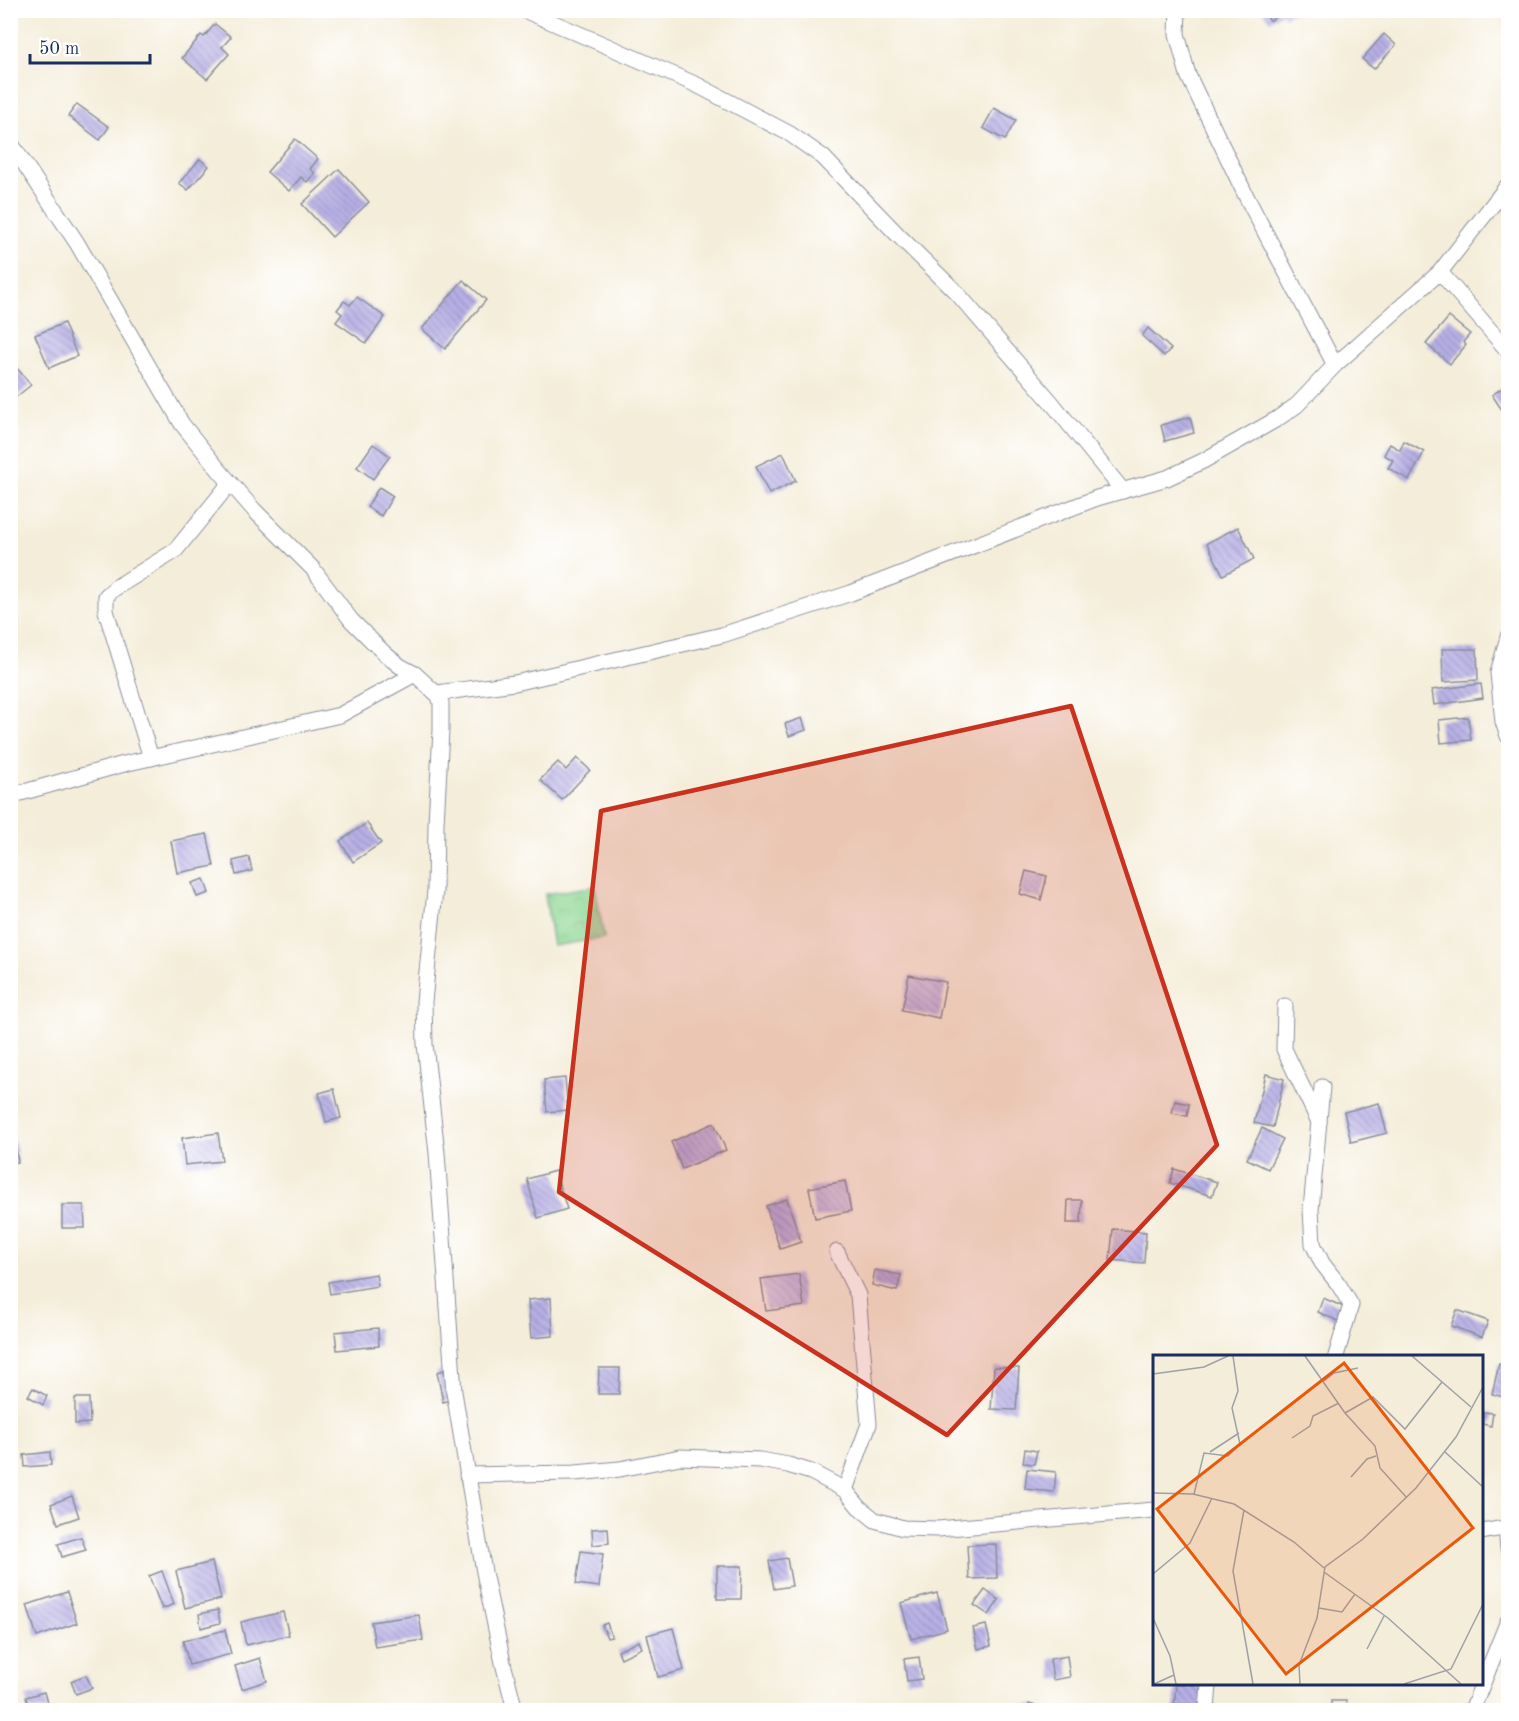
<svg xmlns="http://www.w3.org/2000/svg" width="1519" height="1721" viewBox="0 0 1519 1721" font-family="'Old Standard TT',serif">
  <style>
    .park { fill: url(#park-crowns); stroke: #548378; stroke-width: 1.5 }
    .building { fill: url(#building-back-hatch) }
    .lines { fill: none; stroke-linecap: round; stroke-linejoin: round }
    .street-casing { stroke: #888e9c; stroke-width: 17 }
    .street { stroke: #fff; stroke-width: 15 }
    .marked { fill: #c8321e; fill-opacity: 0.2; stroke: #c8321e; stroke-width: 4.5; stroke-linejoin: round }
    .inset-road { fill: none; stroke: #9da1a8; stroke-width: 1.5 }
    .view { fill: #e8590c; fill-opacity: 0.15; stroke: #e8590c; stroke-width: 3 }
    .inset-edge { fill: none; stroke: #1b2f5e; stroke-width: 3 }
  </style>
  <defs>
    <pattern id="park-crowns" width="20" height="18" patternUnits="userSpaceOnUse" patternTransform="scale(1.5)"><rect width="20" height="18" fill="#8ed793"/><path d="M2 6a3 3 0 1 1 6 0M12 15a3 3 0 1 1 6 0" fill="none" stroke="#7ab981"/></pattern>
    <pattern id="building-back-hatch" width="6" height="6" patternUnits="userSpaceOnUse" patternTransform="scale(1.5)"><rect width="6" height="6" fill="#b8b0e6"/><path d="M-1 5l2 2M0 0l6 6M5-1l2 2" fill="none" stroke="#9590be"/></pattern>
  </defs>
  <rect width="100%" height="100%" fill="#fff"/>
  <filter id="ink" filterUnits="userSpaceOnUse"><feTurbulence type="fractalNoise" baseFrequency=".0167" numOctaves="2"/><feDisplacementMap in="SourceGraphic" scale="12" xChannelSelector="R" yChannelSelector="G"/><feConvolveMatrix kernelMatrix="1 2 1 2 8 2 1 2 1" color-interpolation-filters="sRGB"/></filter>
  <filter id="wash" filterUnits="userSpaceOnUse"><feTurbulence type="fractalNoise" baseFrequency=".008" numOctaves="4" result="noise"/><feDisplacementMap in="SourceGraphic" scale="24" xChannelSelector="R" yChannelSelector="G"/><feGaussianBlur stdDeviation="1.35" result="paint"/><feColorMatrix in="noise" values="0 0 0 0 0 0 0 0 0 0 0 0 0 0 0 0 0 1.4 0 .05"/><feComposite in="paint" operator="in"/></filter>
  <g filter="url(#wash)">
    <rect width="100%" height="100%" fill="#f4edd9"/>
    <path class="park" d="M595 886 604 938 553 946 545 894Z"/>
    <g id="blocks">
      <g class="building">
        <path d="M1262 10H1296L1285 17 1283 12 1270 21Z"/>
        <path d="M215 24 231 37 222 47 229 54 207 79 182 58 201 35 204 37Z"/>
        <path d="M1384 34 1396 45 1374 69 1362 59Z"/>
        <path d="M77 104 109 127 100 140 68 116Z"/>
        <path d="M994 108 1016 120 1005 140 983 128Z"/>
        <path d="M295 139 318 159 310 169 315 173 307 182 301 177 289 191 267 172Z"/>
        <path d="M200 159 209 166 188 190 179 183Z"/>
        <path d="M339 169 369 202 332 237 302 204Z"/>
        <path d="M463 280 486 300 445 349 422 329Z"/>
        <path d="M357 297 385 317 366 343 336 322 342 314 337 310 344 301 350 305Z"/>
        <path d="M1449 317 1470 334 1463 342 1466 345 1450 364 1426 344Z"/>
        <path d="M64 323 77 356 49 368 35 335Z"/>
        <path d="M1148 328 1171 349 1164 356 1142 336Z"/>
        <path d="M16 367 31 385 10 402V371Z"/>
        <path d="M1508 384V419L1492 395Z"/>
        <path d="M1190 417 1194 433 1165 441 1161 425Z"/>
        <path d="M1404 441 1424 452 1409 480 1388 468 1393 460 1384 455 1390 444 1400 450Z"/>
        <path d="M373 444 390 456 373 479 357 467Z"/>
        <path d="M783 453 796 481 769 494 756 466Z"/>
        <path d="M379 487 393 496 381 516 367 507Z"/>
        <path d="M1238 527 1254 559 1223 575 1207 543Z"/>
        <path d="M1442 649H1477L1478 680 1443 682Z"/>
        <path d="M1481 684 1483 698 1434 705 1432 690Z"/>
        <path d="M1468 717 1471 740 1441 743 1439 720Z"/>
        <path d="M802 718 806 730 789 736 785 724Z"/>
        <path d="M577 758 590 770 562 800 540 780 558 762 566 770Z"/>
        <path d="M367 823 381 843 353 862 340 841Z"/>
        <path d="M207 834 214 866 177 873 171 841Z"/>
        <path d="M249 857 252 871 236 875 233 861Z"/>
        <path d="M1026 871 1047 876 1041 900 1020 894Z"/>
        <path d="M204 879 209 893 197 897 192 883Z"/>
        <path d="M909 975 946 982 939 1018 902 1010Z"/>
        <path d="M1266 1074 1284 1079 1273 1127 1254 1123Z"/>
        <path d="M565 1078 568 1110 547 1112 544 1080Z"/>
        <path d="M334 1089 341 1118 326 1122 319 1093Z"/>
        <path d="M1175 1101 1189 1104 1187 1116 1172 1113Z"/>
        <path d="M1379 1103 1387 1133 1351 1142 1344 1112Z"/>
        <path d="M714 1123 726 1150 682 1169 671 1142Z"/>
        <path d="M1262 1128 1283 1139 1268 1169 1247 1159Z"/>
        <path d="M218 1133 222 1161 185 1165 182 1138Z"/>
        <path d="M10 1142H15L18 1162 10 1163Z"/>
        <path d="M1174 1169 1217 1182 1212 1196 1170 1183Z"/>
        <path d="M555 1171 567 1209 538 1218 527 1179Z"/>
        <path d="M845 1181 851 1211 815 1218 809 1188Z"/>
        <path d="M787 1199 801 1242 780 1249 766 1206Z"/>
        <path d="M1068 1200H1082L1081 1223H1067Z"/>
        <path d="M62 1205H84L85 1228H62Z"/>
        <path d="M1113 1229 1146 1232 1144 1263 1110 1260Z"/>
        <path d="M875 1270 901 1275 897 1291 872 1285Z"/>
        <path d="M376 1274 378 1286 330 1294 328 1282Z"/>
        <path d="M799 1274 804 1306 766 1311 761 1279Z"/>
        <path d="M551 1298 553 1336 531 1338 528 1300Z"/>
        <path d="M1323 1298 1346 1308 1340 1322 1318 1312Z"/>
        <path d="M1457 1310 1488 1321 1482 1337 1451 1326Z"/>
        <path d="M378 1328 379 1346 337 1350 335 1332Z"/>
        <path d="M1499 1364 1508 1366V1398L1492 1394Z"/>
        <path d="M994 1367 1019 1368 1016 1410 991 1409Z"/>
        <path d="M599 1368H620L619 1394H598Z"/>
        <path d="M444 1370 450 1400 443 1402 437 1372Z"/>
        <path d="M33 1388 47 1396 43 1405 28 1396Z"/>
        <path d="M75 1398H89L90 1423 75 1424Z"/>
        <path d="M1483 1412 1493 1413 1491 1426 1482 1424Z"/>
        <path d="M1025 1449 1037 1451 1034 1464 1023 1463Z"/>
        <path d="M50 1452 51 1465 25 1467 24 1455Z"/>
        <path d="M1027 1469 1056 1472 1054 1492 1025 1489Z"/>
        <path d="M72 1496 79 1517 58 1524 51 1504Z"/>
        <path d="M608 1528 609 1543 593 1545 592 1529Z"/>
        <path d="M81 1537 86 1550 62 1557 58 1544Z"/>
        <path d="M996 1544 997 1578 969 1579 967 1545Z"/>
        <path d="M581 1551 603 1554 599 1587 576 1584Z"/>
        <path d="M787 1558 792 1586 774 1589 769 1561Z"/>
        <path d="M212 1562 221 1599 185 1608 176 1571Z"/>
        <path d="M717 1566H742L741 1599H717Z"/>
        <path d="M162 1571 174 1604 162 1609 149 1576Z"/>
        <path d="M985 1590 999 1600 989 1615 974 1605Z"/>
        <path d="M67 1592 77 1623 37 1637 27 1605Z"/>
        <path d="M937 1593 947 1629 911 1639 901 1603Z"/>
        <path d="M218 1610 220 1623 201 1628 199 1614Z"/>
        <path d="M283 1612 289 1635 246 1645 241 1622Z"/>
        <path d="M419 1615 423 1640 375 1647 371 1622Z"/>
        <path d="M607 1623 612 1637 607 1638 602 1625Z"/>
        <path d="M986 1625 991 1646 978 1649 973 1628Z"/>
        <path d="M673 1628 684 1670 658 1677 647 1635Z"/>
        <path d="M225 1630 231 1654 189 1665 183 1641Z"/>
        <path d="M639 1641 642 1648 621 1658 618 1651Z"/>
        <path d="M1067 1656 1070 1677 1053 1680 1050 1659Z"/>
        <path d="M919 1657 922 1679 907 1681 904 1659Z"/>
        <path d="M260 1658 267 1681 242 1689 235 1666Z"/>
        <path d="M86 1675 92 1688 76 1694 71 1681Z"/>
        <path d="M1176 1684H1206L1204 1710H1174Z"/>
        <path d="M44 1692 49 1710H29L26 1697Z"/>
        <path d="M1331 1701H1346L1347 1710H1331Z"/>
        <path d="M1029 1704 1051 1710H1027Z"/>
      </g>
    </g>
  </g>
  <g filter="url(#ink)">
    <use href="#blocks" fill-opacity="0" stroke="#888e9c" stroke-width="1.5"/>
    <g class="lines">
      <defs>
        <g id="street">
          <path d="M524 10 697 85 790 134 823 157 897 234 957 293 1052 403 1123 491"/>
          <path d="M1178 10 1177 34 1188 75 1247 198 1335 365"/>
          <path d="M10 142 77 243 182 424 219 470 254 510 313 569 351 620 385 654 400 666 415 674 439 696 441 703V730L436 823 435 891 424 1002 425 1044 437 1153 454 1392 484 1572 503 1663 515 1710"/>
          <path d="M1440 272 1508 351"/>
          <path d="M1508 637 1498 673 1503 722 1508 736"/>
          <path d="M437 693 515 683 722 635 851 593 1097 498 1167 478 1203 461 1277 419 1297 405 1335 365 1440 272 1508 185"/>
          <path d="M151 758 106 611V596L115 588 175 551 230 483"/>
          <path d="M10 796 124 764 340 715 415 674"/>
          <path d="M1285 1006 1284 1049 1319 1122"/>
          <path d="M1322 1087 1311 1210 1313 1244 1322 1263 1339 1285 1351 1305 1336 1356"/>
          <path d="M837 1252 858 1295 869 1424 845 1490"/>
          <path d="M467 1475 575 1473 620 1469 680 1457 760 1460 788 1465 811 1472 845 1490 859 1507 875 1520 903 1528 938 1529 1154 1510"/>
          <path d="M1506 1528 1508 1549"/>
          <path d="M1482 1532 1508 1527"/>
          <path d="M1207 1710 1209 1684"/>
          <path d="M1472 1710 1508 1621"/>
        </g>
      </defs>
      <use href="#street" class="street-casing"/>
      <use href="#street" class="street"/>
    </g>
  </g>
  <path class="marked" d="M1071 706 1217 1145 947 1435 559 1192 601 811Z"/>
  <g transform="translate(1153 1355)">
    <rect width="330" height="330" fill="#f4edd9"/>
    <path class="inset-road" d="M152 1 192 58 222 91 227 113 254 143M259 1 318 52M0 19 51 12 75 1M171 26 181 18 205 13M192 58 220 42 252 74 289 27M139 83 157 71 160 61 186 48M57 97 86 78M292 97 330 132M198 122 214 104 223 101M0 138 40 139 81 149 141 187 171 213M41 139 51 98 75 101 87 89 79 53 85 36 80 1M91 155 80 216 100 329M171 217 235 263 308 329M0 219 37 188 59 143M166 253 189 257 202 239M0 263 17 301 23 329M214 294 231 261M1 329 21 320M147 329 146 310 164 263 172 212 210 184 263 133 303 82 330 32M251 329 298 314 330 249"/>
    <path class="view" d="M191 8 320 173 133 319 4 154Z"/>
    <rect width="330" height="330" class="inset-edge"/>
  </g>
  <rect width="1519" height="1721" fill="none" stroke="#fff" stroke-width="36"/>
  <path d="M30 54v9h120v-9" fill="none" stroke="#1b2f5e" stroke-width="3"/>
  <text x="39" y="54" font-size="18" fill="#1b2f5e" stroke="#ffffff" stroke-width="4.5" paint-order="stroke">50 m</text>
</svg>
